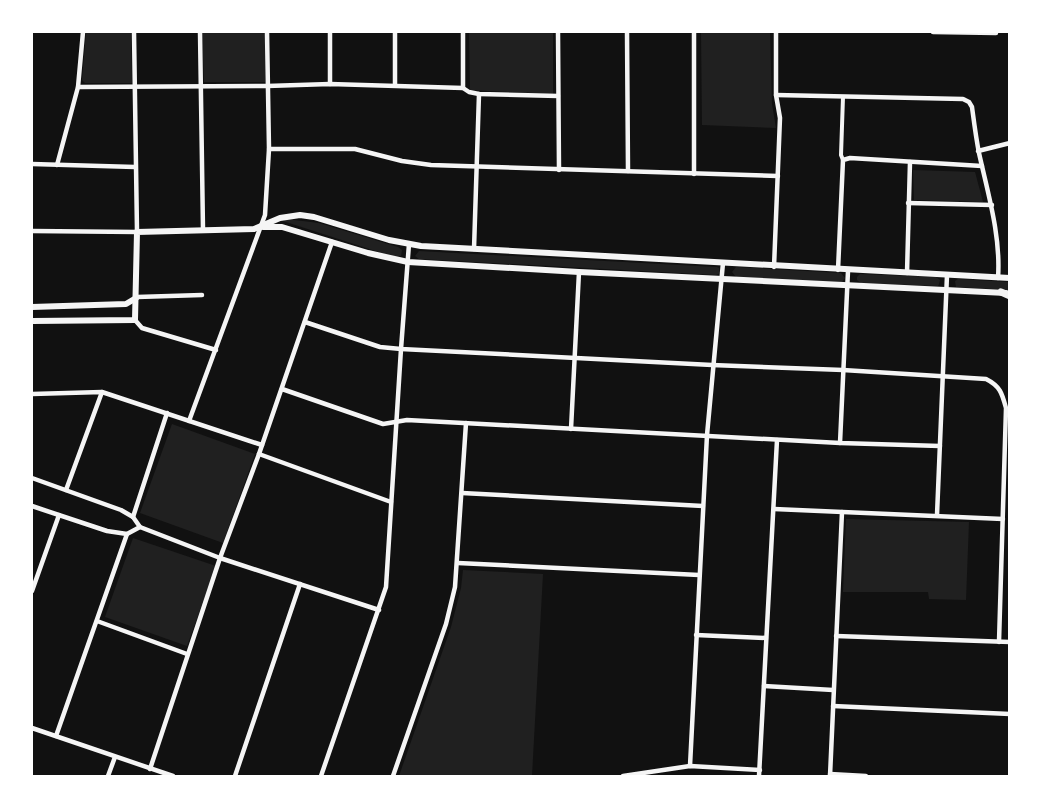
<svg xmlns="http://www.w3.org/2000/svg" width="1041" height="808" viewBox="0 0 1041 808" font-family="'DM Sans',sans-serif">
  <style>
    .green { fill: #202020 }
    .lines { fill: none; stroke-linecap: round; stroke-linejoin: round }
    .pedestrian { stroke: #f5f5f5; stroke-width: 4 }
    .minor { stroke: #f5f5f5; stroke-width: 4.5 }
    .tertiary { stroke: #f5f5f5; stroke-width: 6 }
    .secondary { stroke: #f5f5f5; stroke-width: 7 }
  </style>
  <rect width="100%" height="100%" fill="#111"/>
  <g class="green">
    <path d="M86 32H131L132 83H85L82 80Z"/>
    <path d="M202 32H265V82H204Z"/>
    <path d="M469 32H553V94L470 90Z"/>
    <path d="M701 32H770L772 104 776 128 702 125Z"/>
    <path d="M913 170 975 172 983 202 914 200Z"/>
    <path d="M286 219 319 223 398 247 402 250 401 256 394 257 283 221Z"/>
    <path d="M419 251 717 267 719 268 720 273 716 275 419 259 415 256Z"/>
    <path d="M736 267 841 273 845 278 842 282 736 277 732 272Z"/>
    <path d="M860 274 936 277 940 280 939 284 938 286 861 283 857 280V277Z"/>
    <path d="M958 279 1009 282V290L956 287 955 281Z"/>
    <path d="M172 424 255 454 223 543 140 513Z"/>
    <path d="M846 519 969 522 966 600 929 599 928 592H843Z"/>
    <path d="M133 538 216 566 187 646 105 617Z"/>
    <path d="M463 570 543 574 532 776H399L451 627 461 588Z"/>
  </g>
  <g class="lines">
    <path class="pedestrian" d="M843 97 841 155 843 160"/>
    <g class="minor">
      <path d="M200 32 203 230"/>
      <path d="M395 32V84"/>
      <path d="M463 32V88"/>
      <path d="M558 32 559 170"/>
      <path d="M627 32 628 171"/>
      <path d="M933 32 996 33"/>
      <path d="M330 84V32"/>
      <path d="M78 87 267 86 330 84 463 88 469 92 479 94 558 96"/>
      <path d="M776 95 963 99 969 102 972 107C974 122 976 138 979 153 988 194 1001 236 998 278"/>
      <path d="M269 149H355L402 161 431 165 778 176"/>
      <path d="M978 151 1010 143"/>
      <path d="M32 164 135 167"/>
      <path d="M57 165 78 87 83 32"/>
      <path d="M694 174V32"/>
      <path d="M908 203 992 205"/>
      <path d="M32 231 137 232 134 32"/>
      <path d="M474 249 479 94"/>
      <path d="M774 267 780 118 776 95V32"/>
      <path d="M838 270 843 160 850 158 982 166"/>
      <path d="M907 273 910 162"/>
      <path d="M137 297 202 295"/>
      <path d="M135 320 142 328 216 350"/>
      <path d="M305 322 380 347 401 349 712 365 843 370 986 379C1000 386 1002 393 1006 408L999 642"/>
      <path d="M282 389 383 424 407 420 840 443 940 446"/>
      <path d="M32 394 102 392 262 445"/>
      <path d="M189 421 265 215 269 149 267 32"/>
      <path d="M571 429 579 272"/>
      <path d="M840 443 848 271"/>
      <path d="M259 454 391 502"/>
      <path d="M32 478 121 510 133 517 140 527 220 558 379 610"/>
      <path d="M66 490 102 392"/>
      <path d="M462 493 703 506"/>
      <path d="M32 506 107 531 127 534 140 527"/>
      <path d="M774 509 1003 519"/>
      <path d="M937 515 947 275"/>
      <path d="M133 517 167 413"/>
      <path d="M458 563 699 575"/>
      <path d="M32 591 59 515"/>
      <path d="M97 621 187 654"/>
      <path d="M696 635 766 638"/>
      <path d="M836 636 1010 642"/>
      <path d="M764 686 833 690"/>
      <path d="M833 706 1010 714"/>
      <path d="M32 728 173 776"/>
      <path d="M56 736 127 534"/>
      <path d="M690 766 707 435 723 263"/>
      <path d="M150 769 220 558 259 454 332 242"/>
      <path d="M830 774 866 776"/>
      <path d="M108 776 115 757"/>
      <path d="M235 776 300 584"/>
      <path d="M321 776 386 587 401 349 409 244"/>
      <path d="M393 776 446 624 455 587 466 423"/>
      <path d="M623 776 690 766 760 770"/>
      <path d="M759 776 777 440"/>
      <path d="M830 776 842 512"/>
    </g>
    <g class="tertiary">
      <path d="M263 227H282L368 253 408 262 579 272 1006 293"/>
      <path d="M32 307 126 304 136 298"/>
      <path d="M32 321 135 320 137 232 254 229 280 218 300 215 314 217 389 240 421 246 1010 278"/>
    </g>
    <path class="secondary" d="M1001 292 1010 296"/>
  </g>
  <rect width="1041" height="808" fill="none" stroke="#ffffff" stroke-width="66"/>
</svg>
